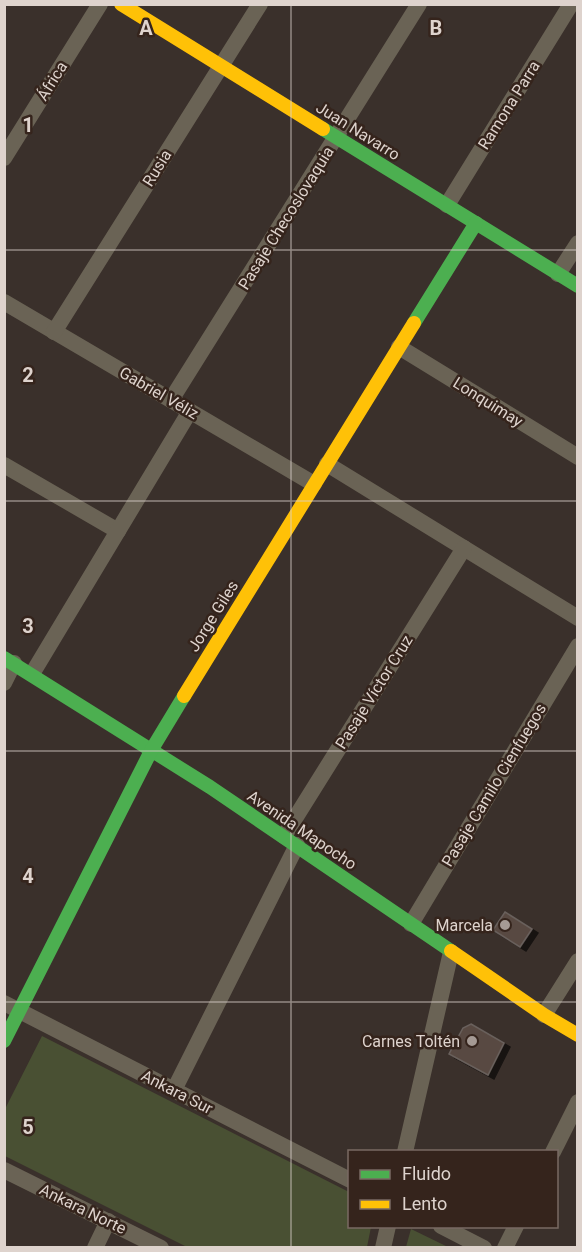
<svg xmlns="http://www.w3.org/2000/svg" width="582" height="1252" viewBox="0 0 582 1252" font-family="Roboto,sans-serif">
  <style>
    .park { fill: #495033 }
    .building { fill: #594a42; stroke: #69605c; stroke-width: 1.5; filter: url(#shadow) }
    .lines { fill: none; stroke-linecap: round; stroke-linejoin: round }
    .street { stroke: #6a6355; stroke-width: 16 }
    .fast { stroke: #4caf50; stroke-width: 14 }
    .slow { stroke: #ffc107; stroke-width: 14 }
    .grid { fill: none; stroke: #ded3cd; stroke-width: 1.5; stroke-opacity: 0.55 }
    .poi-dot { fill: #a59a94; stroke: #35241c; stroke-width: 2 }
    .labels { text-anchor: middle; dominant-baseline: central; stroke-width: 5; stroke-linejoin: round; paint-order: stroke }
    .street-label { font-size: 16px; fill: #ded3cd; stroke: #35241c }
    .poi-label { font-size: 16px; fill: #ded3cd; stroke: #35241c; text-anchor: end }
    .grid-label { font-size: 20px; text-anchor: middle; font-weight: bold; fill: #ded3cd; stroke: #35241c; stroke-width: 5; stroke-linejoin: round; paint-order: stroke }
  </style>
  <defs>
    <filter id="shadow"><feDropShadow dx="6" dy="4" stdDeviation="0" flood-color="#0009"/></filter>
  </defs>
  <rect width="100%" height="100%" fill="#3a302b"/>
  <g class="park">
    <path d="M42 1036 349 1192 350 1226 371 1227 367 1247H187L5 1156V1109Z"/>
    <path d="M411 1229 448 1247H406Z"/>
  </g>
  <g class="building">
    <path d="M505 912 532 929 520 947 493 930Z"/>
    <path d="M471 1024 504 1043 488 1075 449 1054 463 1028Z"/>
  </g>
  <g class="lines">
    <g class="street">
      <path d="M4 158 100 4"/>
      <path d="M447 205 571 4"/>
      <path d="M558 274 578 243"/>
      <path d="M4 302 314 484"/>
      <path d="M54 332 260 4"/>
      <path d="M399 347 578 457"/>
      <path d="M171 400 419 4"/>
      <path d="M327 464 578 618"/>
      <path d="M4 465 118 531"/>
      <path d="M32 674 190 411"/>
      <path d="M4 683 14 663"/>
      <path d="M284 836 464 548"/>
      <path d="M411 924 578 646"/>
      <path d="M4 1003 350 1180"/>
      <path d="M544 1015 578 961"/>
      <path d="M174 1090 297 845"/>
      <path d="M405 1152 451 952"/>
      <path d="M553 1152 578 1102"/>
      <path d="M4 1170 161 1248"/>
      <path d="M441 1226 484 1248"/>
      <path d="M95 1248 108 1221"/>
      <path d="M383 1248 388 1226"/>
      <path d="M505 1248 516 1226"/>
    </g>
    <g class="fast">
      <path d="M323 129 578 286"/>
      <path d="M414 323 476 223"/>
      <path d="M4 658 210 787 451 951"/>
      <path d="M4 1041 152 749 184 696"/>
    </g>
    <g class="slow">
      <path d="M121 4 323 129"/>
      <path d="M184 696 414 323"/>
      <path d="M451 951 544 1015 578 1035"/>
    </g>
  </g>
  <path class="grid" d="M291 4V1248M4 250H578M4 501H578M4 751H578M4 1002H578"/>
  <g class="poi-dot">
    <circle cx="505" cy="925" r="6"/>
    <circle cx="472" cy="1041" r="6"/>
  </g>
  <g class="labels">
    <g class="street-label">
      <text transform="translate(52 81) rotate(-58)">África</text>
      <text transform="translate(509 105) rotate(-58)">Ramona Parra</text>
      <text transform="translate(358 131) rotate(32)">Juan Navarro</text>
      <text transform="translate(157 168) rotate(-58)">Rusia</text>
      <text transform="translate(286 218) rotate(-58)">Pasaje Checoslovaquia</text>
      <text transform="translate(159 393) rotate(30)">Gabriel Véliz</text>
      <text transform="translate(488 402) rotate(32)">Lonquimay</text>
      <text transform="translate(213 616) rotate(-58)">Jorge Giles</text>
      <text transform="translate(374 692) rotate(-58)">Pasaje Víctor Cruz</text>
      <text transform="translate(494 785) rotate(-59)">Pasaje Camilo Cienfuegos</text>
      <text transform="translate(302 830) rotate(34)">Avenida Mapocho</text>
      <text transform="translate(177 1092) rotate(27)">Ankara Sur</text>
      <text transform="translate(83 1209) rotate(26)">Ankara Norte</text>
    </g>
    <g class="poi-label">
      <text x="493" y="925">Marcela</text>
      <text x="460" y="1041">Carnes Toltén</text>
    </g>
  </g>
  <g class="grid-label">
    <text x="146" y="35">A</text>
    <text x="436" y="35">B</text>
    <text x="28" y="132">1</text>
    <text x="28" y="382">2</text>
    <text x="28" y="633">3</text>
    <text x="28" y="883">4</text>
    <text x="28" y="1134">5</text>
  </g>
  <rect width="582" height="1252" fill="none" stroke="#ded3cd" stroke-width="12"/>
  <rect x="348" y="1150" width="210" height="78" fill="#35241c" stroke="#796a63" stroke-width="1.5"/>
  <rect x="360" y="1170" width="30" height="9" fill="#4caf50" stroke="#796a63" stroke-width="1.5"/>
  <text x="402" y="1180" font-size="18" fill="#ded3cd">Fluido</text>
  <rect x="360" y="1200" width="30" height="9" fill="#ffc107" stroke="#796a63" stroke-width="1.5"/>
  <text x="402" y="1210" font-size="18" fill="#ded3cd">Lento</text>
</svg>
